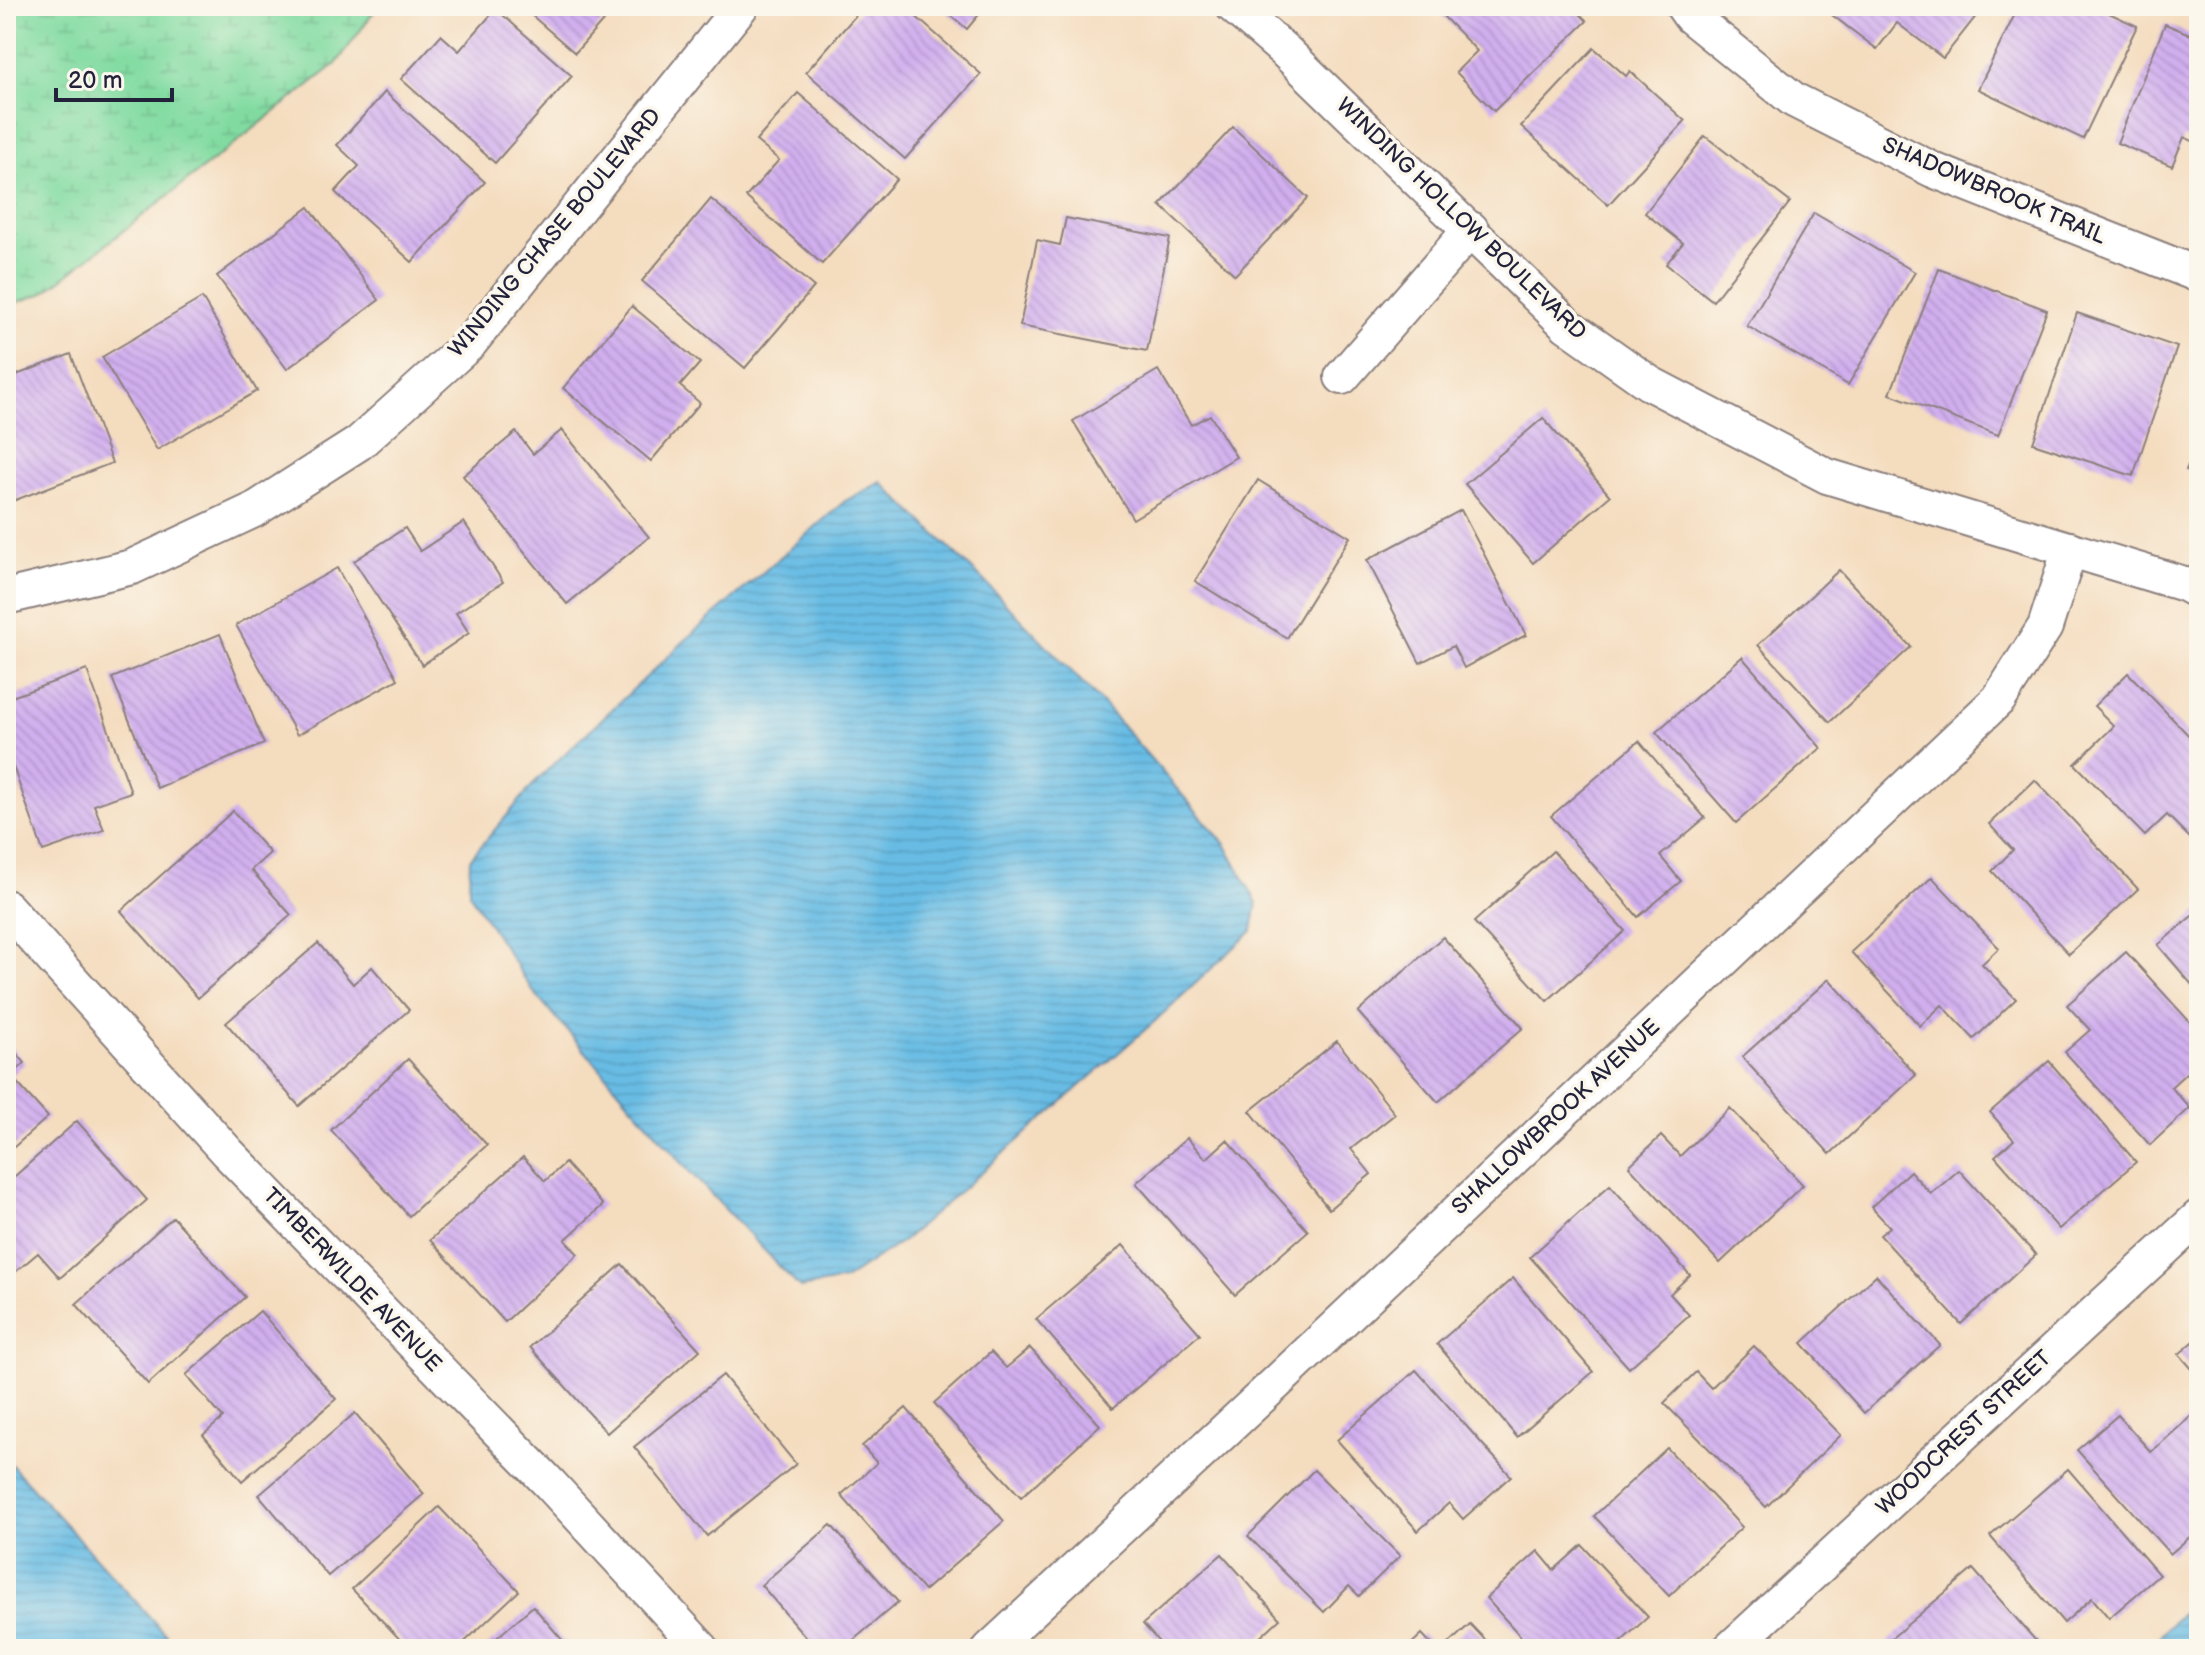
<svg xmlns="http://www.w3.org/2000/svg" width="2205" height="1655" viewBox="0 0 2205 1655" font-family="'Balsamiq Sans',sans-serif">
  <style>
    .wetland { fill: url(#wetland-marsh); stroke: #527e6e; stroke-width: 2 }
    .water { fill: url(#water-rules); stroke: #456f90; stroke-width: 2 }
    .building { fill: url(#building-back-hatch) }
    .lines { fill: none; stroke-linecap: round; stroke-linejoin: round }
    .street-casing { stroke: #8b7f7c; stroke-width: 38 }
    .street { stroke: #fff; stroke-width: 34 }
    .labels { text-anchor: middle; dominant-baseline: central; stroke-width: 7; stroke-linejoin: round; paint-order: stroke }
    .street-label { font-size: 22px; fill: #22223b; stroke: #fbf7ec }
  </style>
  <defs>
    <pattern id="wetland-marsh" width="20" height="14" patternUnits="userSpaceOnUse" patternTransform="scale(2)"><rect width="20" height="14" fill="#81dba1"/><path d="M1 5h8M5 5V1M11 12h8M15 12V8" fill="none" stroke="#6fbc8c"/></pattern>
    <pattern id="water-rules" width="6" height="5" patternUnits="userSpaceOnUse" patternTransform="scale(2)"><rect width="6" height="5" fill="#68bce4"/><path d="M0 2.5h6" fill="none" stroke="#5aa1c4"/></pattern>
    <pattern id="building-back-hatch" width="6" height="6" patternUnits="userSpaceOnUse" patternTransform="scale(2)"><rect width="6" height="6" fill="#d1afee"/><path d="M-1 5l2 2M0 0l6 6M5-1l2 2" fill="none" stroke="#b396cd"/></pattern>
  </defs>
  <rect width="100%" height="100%" fill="#fbf7ec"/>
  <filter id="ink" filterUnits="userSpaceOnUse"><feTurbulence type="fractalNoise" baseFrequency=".0125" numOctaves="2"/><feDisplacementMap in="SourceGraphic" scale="16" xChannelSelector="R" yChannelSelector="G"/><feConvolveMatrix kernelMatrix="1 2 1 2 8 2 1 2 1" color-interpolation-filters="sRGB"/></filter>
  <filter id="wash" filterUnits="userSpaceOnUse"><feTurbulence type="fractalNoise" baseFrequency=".006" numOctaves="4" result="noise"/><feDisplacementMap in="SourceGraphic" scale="32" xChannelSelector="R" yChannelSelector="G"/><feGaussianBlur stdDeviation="1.8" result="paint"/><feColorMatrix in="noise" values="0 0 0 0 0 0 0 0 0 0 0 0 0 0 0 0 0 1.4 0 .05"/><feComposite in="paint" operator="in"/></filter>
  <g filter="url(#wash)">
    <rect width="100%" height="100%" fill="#f4dcbe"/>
    <path class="wetland" d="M6 6H378L336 64 44 293 6 306Z"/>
    <g class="water">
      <path d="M881 482 981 578 1104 705 1225 844 1257 903 1252 931 1155 1021 904 1240 844 1280 800 1288 689 1171 532 990 469 893 470 859 538 779 692 634 845 501Z"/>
      <path d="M6 1459 179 1649H6Z"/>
      <path d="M2199 1594V1649H2148Z"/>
    </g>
    <g id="blocks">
      <g class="building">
        <path d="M521 6H616L575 53Z"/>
        <path d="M864 6H904L981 74 905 159 806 72Z"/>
        <path d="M940 6H986L967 29Z"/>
        <path d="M1447 6H1572L1587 21 1494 111 1456 72 1477 51 1440 13Z"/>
        <path d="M1839 6H1984L1943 58 1897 23 1877 49 1832 15Z"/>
        <path d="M2019 6H2094L2137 26 2083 139 1978 89Z"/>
        <path d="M496 9 572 76 495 163 401 79 441 35 459 51Z"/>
        <path d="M2165 24 2199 38V144L2184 137 2172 166 2117 143Z"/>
        <path d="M1594 48 1626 76 1630 71 1685 121 1608 205 1521 126Z"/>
        <path d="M385 92 485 182 412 262 335 192 359 166 337 145Z"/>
        <path d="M798 93 897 179 822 264 746 197 779 160 756 141Z"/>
        <path d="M1233 127 1308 198 1235 275 1160 205Z"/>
        <path d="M1705 136 1790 202 1713 301 1666 264 1683 243 1645 213Z"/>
        <path d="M711 199 814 287 745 368 642 281Z"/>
        <path d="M309 207 379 300 287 369 217 276Z"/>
        <path d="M1814 213 1915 272 1848 385 1747 326Z"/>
        <path d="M1066 218 1170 238 1147 351 1020 326 1037 240 1060 245Z"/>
        <path d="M1939 269 2047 310 1998 435 1890 394Z"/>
        <path d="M202 298 257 391 157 450 102 357Z"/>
        <path d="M632 306 700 363 680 386 700 403 651 461 563 388Z"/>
        <path d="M2077 313 2177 347 2133 476 2033 443Z"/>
        <path d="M71 354 112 463 13 501 6 482V379Z"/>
        <path d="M1158 370 1191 425 1210 415 1236 457 1133 519 1073 421Z"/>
        <path d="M1543 418 1610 496 1533 563 1465 484Z"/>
        <path d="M562 430 649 537 567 604 463 476 516 432 533 454Z"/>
        <path d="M2199 440V476L2186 470Z"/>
        <path d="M1258 480 1350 537 1287 638 1195 581Z"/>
        <path d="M1461 510 1526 635 1464 668 1453 646 1420 663 1367 560Z"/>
        <path d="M464 522 503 582 456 613 469 633 422 665 354 561 405 528 420 551Z"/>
        <path d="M337 568 398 679 297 735 236 625Z"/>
        <path d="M1839 570 1911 647 1830 722 1758 645Z"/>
        <path d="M220 634 264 744 157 788 112 678Z"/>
        <path d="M1742 657 1821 748 1736 823 1656 732Z"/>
        <path d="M87 670 131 792 94 805 104 830 43 851 6 747V699Z"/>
        <path d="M2128 673 2199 746V834L2193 841 2167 815 2145 836 2075 764 2114 726 2094 706Z"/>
        <path d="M1639 741 1705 818 1660 856 1681 881 1638 917 1551 816Z"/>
        <path d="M2035 780 2138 889 2069 954 1992 871 2013 850 1989 824Z"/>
        <path d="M233 811 270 853 251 870 291 915 198 998 121 911Z"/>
        <path d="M1553 851 1625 931 1547 1001 1474 922Z"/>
        <path d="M1932 877 1999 948 1982 964 2016 999 1974 1039 1942 1005 1920 1026 1851 952Z"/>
        <path d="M2199 910V993L2158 945Z"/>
        <path d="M1443 937 1523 1028 1438 1102 1358 1012Z"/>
        <path d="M318 943 353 984 372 967 409 1010 299 1106 226 1023Z"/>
        <path d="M2126 952 2199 1032V1061L2171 1087 2190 1108 2150 1145 2065 1052 2090 1030 2067 1005Z"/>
        <path d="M1829 979 1916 1075 1830 1154 1742 1057Z"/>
        <path d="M6 1041 25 1063 11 1076 48 1117 6 1154Z"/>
        <path d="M1337 1041 1395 1114 1351 1149 1371 1174 1329 1209 1250 1111Z"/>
        <path d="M408 1059 487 1145 409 1216 331 1130Z"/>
        <path d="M2049 1061 2136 1162 2059 1229 1995 1156 2014 1140 1990 1112Z"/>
        <path d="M1730 1108 1803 1185 1720 1263 1629 1166 1661 1136 1680 1156Z"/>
        <path d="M77 1121 147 1200 60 1278 38 1253 13 1274 6 1267V1184Z"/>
        <path d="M1187 1138 1206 1159 1227 1140 1308 1231 1235 1295 1136 1183Z"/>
        <path d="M523 1157 545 1181 565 1163 603 1205 565 1240 578 1254 505 1322 430 1240Z"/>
        <path d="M1959 1170 2036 1255 1961 1324 1880 1235 1890 1227 1871 1207 1910 1171 1931 1194Z"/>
        <path d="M1610 1185 1690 1275 1670 1294 1689 1315 1629 1368 1530 1257Z"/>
        <path d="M173 1217 245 1297 148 1384 76 1304Z"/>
        <path d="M1123 1245 1200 1334 1113 1408 1036 1319Z"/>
        <path d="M622 1264 700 1350 607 1433 530 1347Z"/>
        <path d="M1876 1275 1940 1345 1864 1413 1802 1343Z"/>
        <path d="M1513 1278 1593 1372 1517 1437 1437 1344Z"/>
        <path d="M260 1311 336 1399 242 1481 203 1435 223 1418 186 1375Z"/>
        <path d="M2199 1337V1377L2179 1354Z"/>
        <path d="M1754 1346 1841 1435 1766 1507 1664 1403 1696 1372 1711 1388Z"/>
        <path d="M1030 1348 1100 1425 1021 1497 934 1403 991 1352 1006 1368Z"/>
        <path d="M1416 1370 1511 1476 1463 1519 1449 1503 1418 1531 1337 1440Z"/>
        <path d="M723 1375 796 1464 707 1536 634 1447Z"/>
        <path d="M906 1408 1004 1521 924 1591 841 1495 877 1463 862 1446Z"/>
        <path d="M2199 1409V1529L2170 1554 2077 1450 2118 1415 2151 1452Z"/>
        <path d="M355 1413 424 1494 328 1576 259 1495Z"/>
        <path d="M1667 1448 1742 1527 1669 1596 1594 1516Z"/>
        <path d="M2068 1469 2159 1575 2109 1618 2092 1598 2064 1623 1990 1536Z"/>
        <path d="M1314 1470 1400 1556 1359 1596 1349 1586 1324 1612 1248 1536Z"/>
        <path d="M439 1507 519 1591 457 1649H409L352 1589Z"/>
        <path d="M831 1525 898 1602 843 1649H816L761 1585Z"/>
        <path d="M1582 1545 1648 1617 1613 1649H1532L1486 1598 1538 1551 1554 1570Z"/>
        <path d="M1222 1554 1280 1619 1257 1640 1265 1649H1165L1143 1624Z"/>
        <path d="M1973 1569 2043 1649H1893L1887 1642Z"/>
        <path d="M533 1606 570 1649H484Z"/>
        <path d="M1470 1624 1494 1649H1443Z"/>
        <path d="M1422 1634 1436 1649H1406Z"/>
      </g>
    </g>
  </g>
  <g filter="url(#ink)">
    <use href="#blocks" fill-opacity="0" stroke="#8b7f7c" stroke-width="2"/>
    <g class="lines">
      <defs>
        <g id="street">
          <path d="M1233 6 1285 51 1567 325 1649 383 1827 476 2184 584 2199 592"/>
          <path d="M1683 6 1690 16 1794 100 1933 170 2199 275"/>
          <path d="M1342 377 1471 229"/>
          <path d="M6 597 132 567 254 510 359 443 469 344 741 6"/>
          <path d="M6 907 227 1152 550 1484 702 1649"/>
          <path d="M990 1649 1274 1385 1999 699 2045 627 2070 549"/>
          <path d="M1730 1649 2199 1217"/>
        </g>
      </defs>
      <use href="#street" class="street-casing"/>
      <use href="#street" class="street"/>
    </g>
  </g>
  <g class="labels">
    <g class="street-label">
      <text transform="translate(1994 191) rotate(23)">SHADOWBROOK TRAIL</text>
      <text transform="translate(1461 219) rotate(44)">WINDING HOLLOW BOULEVARD</text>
      <text transform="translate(555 233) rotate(-50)">WINDING CHASE BOULEVARD</text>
      <text transform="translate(1556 1117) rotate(-43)">SHALLOWBROOK AVENUE</text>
      <text transform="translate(352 1280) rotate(46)">TIMBERWILDE AVENUE</text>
      <text transform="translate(1964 1433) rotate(-43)">WOODCREST STREET</text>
    </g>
  </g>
  <rect width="2205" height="1655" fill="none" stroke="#fbf7ec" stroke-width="32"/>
  <path d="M56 88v12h116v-12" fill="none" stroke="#22223b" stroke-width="4"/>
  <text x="68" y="88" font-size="24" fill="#22223b" stroke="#fbf7ec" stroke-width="6" paint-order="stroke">20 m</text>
</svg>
